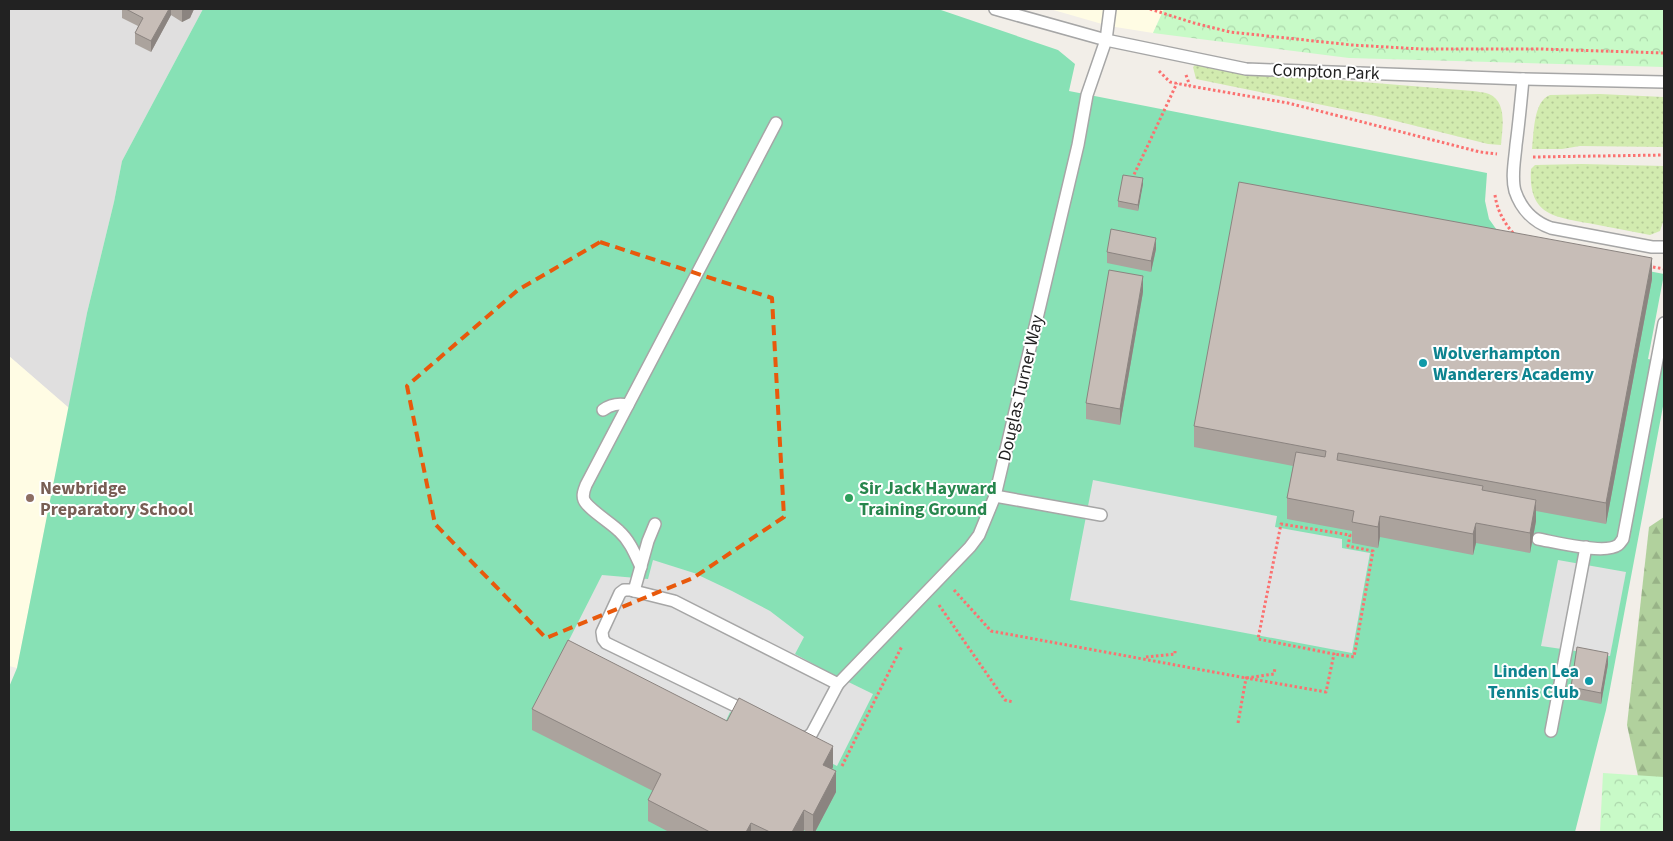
<svg xmlns="http://www.w3.org/2000/svg" width="1673" height="841" viewBox="0 0 1673 841" font-family="'Source Sans 3',sans-serif">
  <style>
    .residential { fill: #e0dfdf }
    .education { fill: #fffce4 }
    .grass { fill: url(#grass-dots) }
    .forest { fill: url(#forest-firs) }
    .park { fill: url(#park-crowns) }
    .pitch { fill: #87e1b5 }
    .parking { fill: #e2e2e2 }
    .lines { fill: none; stroke-linecap: round; stroke-linejoin: round }
    .lane-casing { stroke: #a6a6a6; stroke-width: 14 }
    .path { stroke: #fb7170; stroke-width: 3; stroke-dasharray: 2.5 2.5; stroke-linecap: butt }
    .lane { stroke: #fff; stroke-width: 11 }
    .wall { fill: #aba39d }
    .shaded-wall { fill: #8b8480 }
    .building { fill: #c7bdb7; stroke: #8b8480 }
    .marked { fill: none; stroke: #e8590c; stroke-width: 4; stroke-dasharray: 10 6; stroke-linejoin: round }
    .culture-dot { fill: #0f9aa8; stroke: #fff; stroke-width: 2 }
    .education-dot { fill: #8d6e63; stroke: #fff; stroke-width: 2 }
    .leisure-dot { fill: #2e9e5b; stroke: #fff; stroke-width: 2 }
    .labels { text-anchor: middle; dominant-baseline: central; stroke-width: 4; stroke-linejoin: round; paint-order: stroke }
    .street-label { font-size: 18px; fill: #222; stroke: #fff }
    .culture-label { font-size: 18px; font-weight: bold; fill: #0d838f; stroke: #fff; text-anchor: start }
    .education-label { font-size: 18px; font-weight: bold; fill: #785e54; stroke: #fff; text-anchor: start }
    .leisure-label { font-size: 18px; font-weight: bold; fill: #27864d; stroke: #fff; text-anchor: start }
  </style>
  <defs>
    <pattern id="grass-dots" width="8" height="8" patternUnits="userSpaceOnUse" patternTransform="scale(1.25)"><rect width="8" height="8" fill="#d2ebaf"/><path d="M2 2h.1M6 6h.1" fill="none" stroke="#b4c996" stroke-width="1.8" stroke-linecap="round"/></pattern>
    <pattern id="forest-firs" width="22" height="20" patternUnits="userSpaceOnUse" patternTransform="scale(1.25)"><rect width="22" height="20" fill="#b1d19d"/><path d="M5 1l3.5 6h-7zM16 11l3.5 6h-7z" fill="#98b387"/></pattern>
    <pattern id="park-crowns" width="20" height="18" patternUnits="userSpaceOnUse" patternTransform="scale(1.25)"><rect width="20" height="18" fill="#c8fac7"/><path d="M2 6a3 3 0 1 1 6 0M12 15a3 3 0 1 1 6 0" fill="none" stroke="#acd6ab"/></pattern>
  </defs>
  <rect width="100%" height="100%" fill="#f2eee8"/>
  <path class="residential" d="M9 9H203L122 161 114 202 87 313 69 408 9 356Z"/>
  <g class="education">
    <path d="M1050 9H1164L1153 33 1109 26Z"/>
    <path d="M9 356 69 408 17 668 9 666Z"/>
  </g>
  <g class="grass">
    <path d="M1196 64 1246 75 1338 80 1473 91C1478 92 1484 92 1489 94 1508 102 1502 130 1501 145L1488 144 1376 116 1196 79 1193 67Z"/>
    <path d="M1600 94 1664 97V147L1580 146 1562 149H1532C1534 134 1533 101 1550 95Z"/>
    <path d="M1582 164 1664 166V219L1660 231 1650 235C1631 231 1612 228 1593 224 1555 217 1528 216 1531 169L1535 165Z"/>
  </g>
  <path class="forest" d="M1664 517V778L1638 776 1627 725 1649 527Z"/>
  <g class="park">
    <path d="M1164 9H1664V67L1349 58 1153 33Z"/>
    <path d="M1603 773 1664 777V832H1600Z"/>
  </g>
  <path class="pitch" d="M203 9H938L1058 50 1075 64 1069 91 1487 173 1485 201 1489 219 1499 233 1528 248 1664 274 1648 359 1664 362V401L1606 710 1575 832H9V687L17 668 87 313 114 202 122 161Z"/>
  <g class="parking">
    <path d="M1093 480 1277 516 1275 527 1342 539V548L1370 553 1352 653 1070 600Z"/>
    <path d="M653 560 694 573 732 591 770 611 804 637 795 654 828 672 873 694 837 766 730 712 722 729 565 648 602 575 648 579Z"/>
    <path d="M1558 560 1626 572 1610 656 1541 646Z"/>
  </g>
  <g class="lines">
    <defs>
      <g id="lane">
        <path d="M995 9 1106 40 1246 69 1523 79 1664 82"/>
        <path d="M1523 79C1521 101 1519 123 1516 145 1515 159 1511 177 1515 191 1521 209 1534 222 1551 228L1652 247H1664"/>
        <path d="M603 410C611 404 618 403 628 405"/>
        <path d="M995 496 1101 515"/>
        <path d="M1538 539C1555 542 1605 555 1618 545 1619 545 1622 540 1623 539L1664 323"/>
        <path d="M641 567C635 554 630 541 619 531 611 523 587 508 584 500 582 495 584 490 586 485L776 123"/>
        <path d="M634 591 648 541 655 524"/>
        <path d="M748 712 606 643 603 639 602 632 620 593 624 590H630L674 601 838 684"/>
        <path d="M1551 731 1586 547"/>
        <path d="M796 736 807 738 812 733 838 684 970 547 979 535 995 496 1078 145 1087 95 1106 40 1110 9"/>
      </g>
    </defs>
    <use href="#lane" class="lane-casing"/>
    <g class="path">
      <path d="M1150 9 1194 23 1230 32 1352 45 1421 49H1540L1664 53"/>
      <path d="M1159 71 1170 82 1190 86"/>
      <path d="M1186 75 1190 86 1288 103 1480 152 1497 154"/>
      <path d="M1533 157 1664 155"/>
      <path d="M1132 179 1177 83"/>
      <path d="M1495 195C1497 210 1504 223 1514 234"/>
      <path d="M1653 267 1664 269"/>
      <path d="M954 590 991 631 1246 678 1274 674 1275 668"/>
      <path d="M939 605 1005 700 1013 702"/>
      <path d="M1146 657 1175 654V651"/>
      <path d="M1238 723 1246 678 1326 692 1334 654 1258 639 1281 524 1350 535 1348 546 1373 551 1354 657 1334 654"/>
      <path d="M842 766 902 646"/>
    </g>
    <use href="#lane" class="lane"/>
  </g>
  <g class="wall">
    <path d="M122 9H194L190 18 182 22 171 15 151 52 135 44V33L138 26 122 18Z"/>
    <path d="M1143 184 1138 211 1118 207V201Z"/>
    <path d="M1156 249 1151 272 1107 263V252Z"/>
    <path d="M1652 279 1606 524 1536 511V521L1530 553 1476 543 1473 555 1380 537 1378 548 1352 543V531L1287 519V498L1293 466 1194 447V426Z"/>
    <path d="M1143 292 1120 425 1086 419V403Z"/>
    <path d="M1608 664 1601 704 1571 698V687Z"/>
    <path d="M532 709 727 721 833 767 832 769 836 792 815 832H807L804 830 803 832H669L648 821V800L653 791 532 730Z"/>
  </g>
  <g class="shaded-wall">
    <path d="M169 9H171V15L151 52V41Z"/>
    <path d="M186 9H194L190 18 182 22V10Z"/>
    <path d="M1143 178V184L1138 211V205Z"/>
    <path d="M1156 238V249L1151 272V261Z"/>
    <path d="M1652 258V279L1606 524V503Z"/>
    <path d="M1143 276V292L1120 425V409Z"/>
    <path d="M1536 500V521L1530 553V533Z"/>
    <path d="M1380 516V537L1378 548V527Z"/>
    <path d="M1476 523V543L1473 555V534Z"/>
    <path d="M1608 653V664L1601 704V693Z"/>
    <path d="M833 746V767L823 786V765Z"/>
    <path d="M836 771V792L815 832H813V815Z"/>
    <path d="M804 810V830L803 832H792Z"/>
    <path d="M751 823V832H746Z"/>
  </g>
  <g class="building">
    <path d="M126 9H169L151 41 135 33 143 18Z"/>
    <path d="M1123 175 1143 178 1138 205 1118 201Z"/>
    <path d="M1239 182 1652 258 1606 503 1338 453 1337 460 1483 486 1482 490 1536 500 1530 533 1476 523 1473 534 1380 516 1378 527 1352 522 1354 511 1287 498 1296 452 1325 457 1326 451 1194 426Z"/>
    <path d="M1111 229 1156 238 1151 261 1107 252Z"/>
    <path d="M1109 270 1143 276 1120 409 1086 403Z"/>
    <path d="M568 640 727 721 739 698 833 746 823 765 836 771 813 815 804 810 792 832H770L751 823 746 832H710L648 800 661 774 532 709Z"/>
    <path d="M1577 647 1608 653 1601 693 1571 687Z"/>
  </g>
  <path class="marked" d="M600 242 772 298 784 517 693 578 546 638 435 524 407 386 518 290Z"/>
  <g class="culture-dot">
    <circle cx="1423" cy="363" r="5"/>
    <circle cx="1589" cy="681" r="5"/>
  </g>
  <circle class="education-dot" cx="30" cy="498" r="5"/>
  <circle class="leisure-dot" cx="849" cy="498" r="5"/>
  <g class="labels">
    <g class="street-label">
      <text transform="translate(1326 72) rotate(2)">Compton Park</text>
      <text transform="translate(1021 388) rotate(-77)">Douglas Turner Way</text>
    </g>
    <g class="culture-label">
      <text x="1433" y="353">Wolverhampton<tspan x="1433" dy="21">Wanderers Academy</tspan></text>
      <text x="1579" y="671" text-anchor="end">Linden Lea<tspan x="1579" dy="21">Tennis Club</tspan></text>
    </g>
    <g class="education-label">
      <text x="40" y="488">Newbridge<tspan x="40" dy="21">Preparatory School</tspan></text>
    </g>
    <g class="leisure-label">
      <text x="859" y="488">Sir Jack Hayward<tspan x="859" dy="21">Training Ground</tspan></text>
    </g>
  </g>
  <rect width="1673" height="841" fill="none" stroke="#222222" stroke-width="20"/>
</svg>
